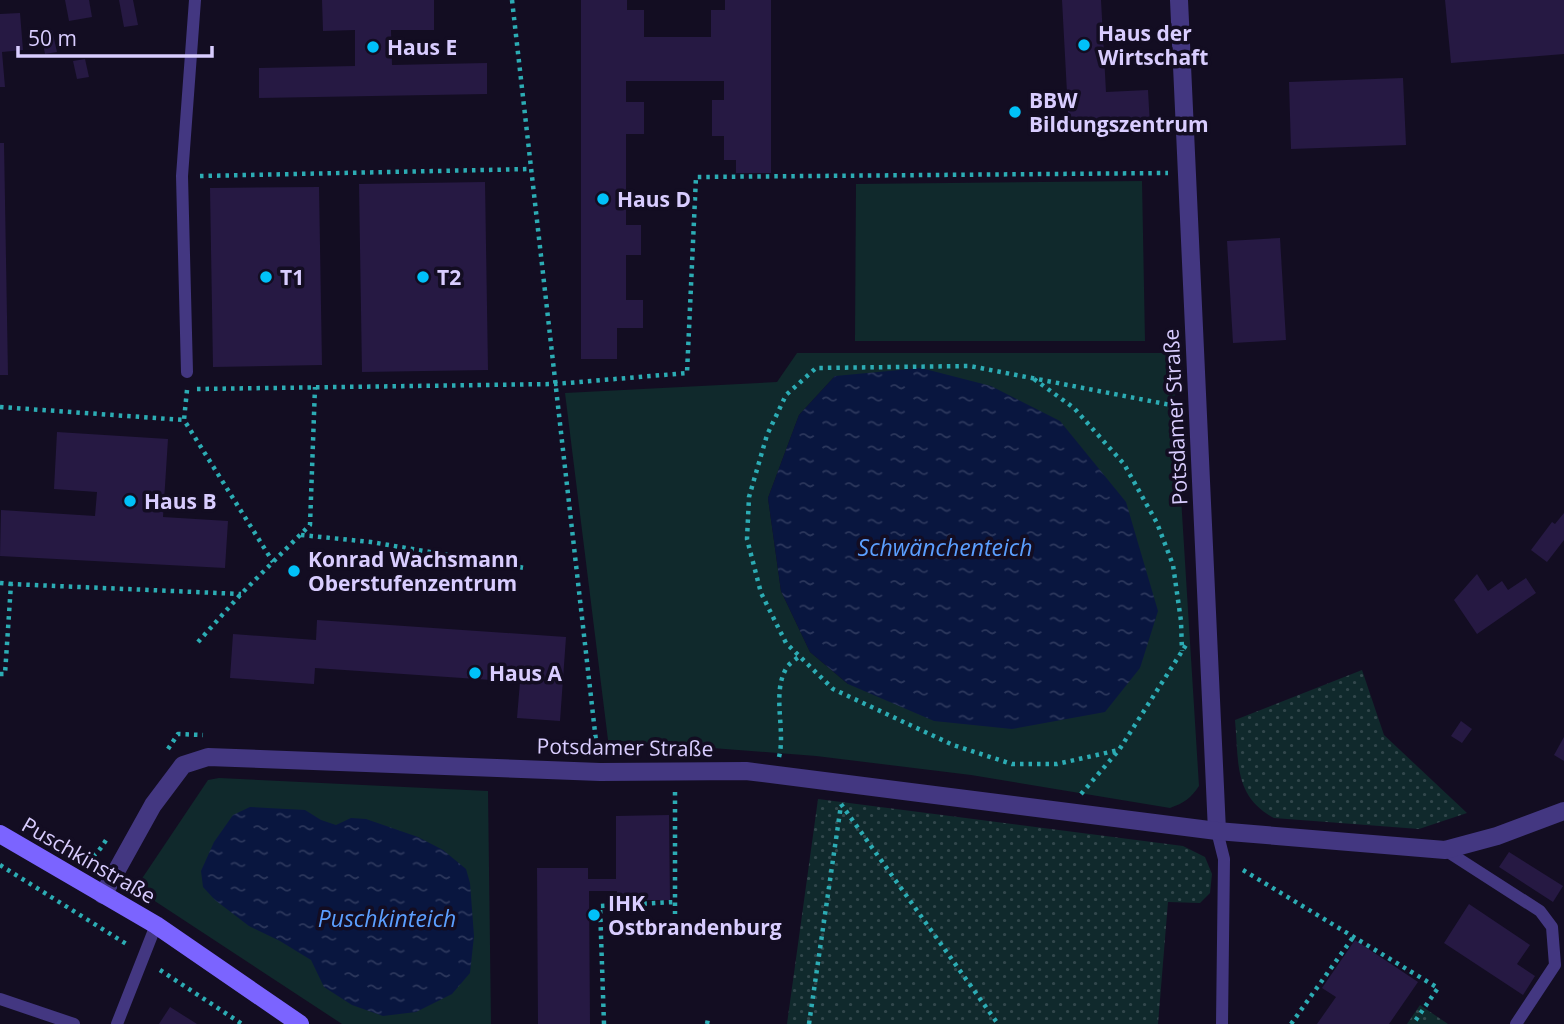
<svg xmlns="http://www.w3.org/2000/svg" width="1564" height="1024" viewBox="0 0 1564 1024" font-family="'Open Sans',sans-serif">
  <style>
    .grass { fill: url(#grass-dots) }
    .park { fill: #10292c; fill-rule: evenodd }
    .water { fill: url(#water-ripples) }
    .building { fill: #261943 }
    .lines { fill: none; stroke-linecap: round; stroke-linejoin: round }
    .path { stroke: #2cacb4; stroke-width: 4.5; stroke-dasharray: 3.5 5; stroke-linecap: butt }
    .lane { stroke: #433781; stroke-width: 12 }
    .street { stroke: #433781; stroke-width: 18 }
    .secondary { stroke: #7b64ff; stroke-width: 18 }
    .poi-dot { fill: #00c1f8; stroke: #130d22; stroke-width: 2.5 }
    .labels { text-anchor: middle; dominant-baseline: central; stroke-width: 7; stroke-linejoin: round; paint-order: stroke }
    .poi-label { font-size: 21px; font-weight: bold; fill: #d9cdff; stroke: #130d22; text-anchor: start }
    .street-label { font-size: 21px; fill: #d9cdff; stroke: #130d22 }
    .water-label { font-size: 23px; font-style: italic; fill: #5b9fff; stroke: #130d22 }
  </style>
  <defs>
    <pattern id="grass-dots" width="8" height="8" patternUnits="userSpaceOnUse" patternTransform="scale(1.75)"><rect width="8" height="8" fill="#10292c"/><path d="M2 2h.1M6 6h.1" fill="none" stroke="#32474c" stroke-width="1.8" stroke-linecap="round"/></pattern>
    <pattern id="water-ripples" width="26" height="14" patternUnits="userSpaceOnUse" patternTransform="scale(1.75)"><rect width="26" height="14" fill="#09163f"/><path d="M2 4q2-2 4 0t4 0M15 11q2-2 4 0t4 0" fill="none" stroke="#2c375c"/></pattern>
  </defs>
  <rect width="100%" height="100%" fill="#130d22"/>
  <g class="grass">
    <path d="M1362 670 1384 735 1467 813 1419 829 1274 818C1233 796 1239 761 1235 720Z"/>
    <path d="M818 799 1183 846 1205 857 1212 874 1210 893 1200 903 1168 902 1158 1024H787Z"/>
    <path d="M1420 1005 1448 1024H1407Z"/>
  </g>
  <g class="park">
    <path d="M1142 181 1145 341H855L856 184Z"/>
    <path d="M797 353H1172L1199 786C1191 798 1184 803 1170 808L971 775 816 756 608 740 565 393 777 382ZM835 376 848 684 810 652 781 591 768 498 799 415Z"/>
    <path d="M219 778 488 791 491 1024H342L138 890 139 883 208 780Z"/>
  </g>
  <g class="water">
    <path d="M921 368 991 386 1060 421 1126 502 1158 611 1140 668 1105 712 1012 729 934 721 848 684 810 652 781 591 768 498 799 415 835 376Z"/>
    <path d="M250 807 305 810 321 820 336 825 351 818 366 819 418 837 443 850 466 869 470 883 474 936 470 973 452 994 416 1012 383 1016 352 1005 324 987 311 960 280 941 249 926 215 900 203 887 201 871 214 842 233 815Z"/>
  </g>
  <g class="building">
    <path d="M65 0H89L92 17 69 21Z"/>
    <path d="M119 0H133L138 25 124 27Z"/>
    <path d="M322 0H434V30H391L392 65 487 63V94L259 98V68L355 66V30L323 31Z"/>
    <path d="M581 0H627V10H644V37H711V10H725V0H771V173H736V160H724V136H712V100H724V81H626V102H644V134H626V225H641V255H626V300H643V328H617V359H581Z"/>
    <path d="M1062 0H1101L1106 92 1148 90 1150 126 1069 130Z"/>
    <path d="M1445 0H1564V54L1451 63Z"/>
    <path d="M20 13 23 50 2 52 5 87H0V14Z"/>
    <path d="M52 30 57 52 45 54 41 32Z"/>
    <path d="M85 59 89 77 77 79 73 61Z"/>
    <path d="M1403 78 1406 145 1291 149 1289 82Z"/>
    <path d="M0 143H4L8 375H0Z"/>
    <path d="M485 182 488 370 362 372 359 184Z"/>
    <path d="M319 187 322 365 213 367 210 188Z"/>
    <path d="M1280 238 1286 340 1233 343 1227 241Z"/>
    <path d="M57 432 168 439 163 517 228 521 225 568 0 556 1 510 95 516 97 492 54 489Z"/>
    <path d="M1564 513V540L1547 562 1531 550 1552 522 1555 524Z"/>
    <path d="M1477 574 1488 591 1502 581 1508 590 1526 578 1536 593 1477 634 1454 600Z"/>
    <path d="M317 620 566 637 560 721 517 718 520 682 315 668 314 684 230 678 233 634 316 640Z"/>
    <path d="M1461 721 1472 729 1462 743 1451 736Z"/>
    <path d="M1564 737V761L1554 755Z"/>
    <path d="M669 815 670 900H617V891H589L590 1024H538L537 868H588V879H616V816Z"/>
    <path d="M1509 852 1563 886 1553 902 1499 867Z"/>
    <path d="M1469 904 1530 945 1517 964 1535 976 1523 995 1444 943Z"/>
    <path d="M1355 940 1418 982 1389 1024H1317L1336 997 1322 988Z"/>
    <path d="M170 1007 197 1024H159Z"/>
  </g>
  <g class="lines">
    <g class="path">
      <path d="M512 0 597 750"/>
      <path d="M200 176 531 169"/>
      <path d="M1034 379 1074 408 1124 464 1157 523 1173 565 1181 621 1182 651"/>
      <path d="M197 389 555 384 687 373 696 177 1168 173"/>
      <path d="M187 390 184 420 273 562"/>
      <path d="M1176 406 970 366 816 368 786 395 767 435 749 497 747 539 761 593 786 643 833 689 953 745 1012 764H1057L1119 750 1186 645"/>
      <path d="M0 407 184 420"/>
      <path d="M301 535 371 542 525 568"/>
      <path d="M0 583 11 584"/>
      <path d="M198 642 241 594 310 525 315 387"/>
      <path d="M0 674H5L11 584 241 594"/>
      <path d="M168 749 178 734 203 735"/>
      <path d="M779 757C786 729 771 693 787 667 790 663 796 659 800 656"/>
      <path d="M675 792V914"/>
      <path d="M1081 794 1119 750"/>
      <path d="M841 804 998 1024"/>
      <path d="M85 859C96 858 102 846 108 837"/>
      <path d="M0 865 128 945"/>
      <path d="M1243 870 1438 988 1413 1024"/>
      <path d="M160 970 242 1024"/>
      <path d="M604 1024 600 906 675 902"/>
      <path d="M707 1024 708 1019"/>
      <path d="M809 1024 841 805"/>
      <path d="M1291 1024 1354 936"/>
    </g>
    <g class="lane">
      <path d="M187 372 182 176 195 0"/>
      <path d="M1217 831 1224 859 1222 1024"/>
      <path d="M1445 850 1540 911 1552 927 1555 965 1516 1024"/>
      <path d="M0 999 74 1024"/>
      <path d="M117 1024 156 925"/>
    </g>
    <g class="street">
      <path d="M1179 0 1217 831"/>
      <path d="M103 895 153 805 183 765 208 757 600 772 746 771 1217 831 1445 850 1497 836 1564 811"/>
    </g>
    <path class="secondary" d="M0 834 156 925 300 1024"/>
  </g>
  <g class="poi-dot">
    <circle cx="1084" cy="45" r="7"/>
    <circle cx="373" cy="47" r="7"/>
    <circle cx="1015" cy="112" r="7"/>
    <circle cx="603" cy="199" r="7"/>
    <circle cx="266" cy="277" r="7"/>
    <circle cx="423" cy="277" r="7"/>
    <circle cx="130" cy="501" r="7"/>
    <circle cx="294" cy="571" r="7"/>
    <circle cx="475" cy="673" r="7"/>
    <circle cx="594" cy="915" r="7"/>
  </g>
  <g class="labels">
    <g class="poi-label">
      <text x="1098" y="33">Haus der<tspan x="1098" dy="24">Wirtschaft</tspan></text>
      <text x="387" y="47">Haus E</text>
      <text x="1029" y="100">BBW<tspan x="1029" dy="24">Bildungszentrum</tspan></text>
      <text x="617" y="199">Haus D</text>
      <text x="280" y="277">T1</text>
      <text x="437" y="277">T2</text>
      <text x="144" y="501">Haus B</text>
      <text x="308" y="559">Konrad Wachsmann<tspan x="308" dy="24">Oberstufenzentrum</tspan></text>
      <text x="489" y="673">Haus A</text>
      <text x="608" y="903">IHK<tspan x="608" dy="24">Ostbrandenburg</tspan></text>
    </g>
    <g class="street-label">
      <text transform="translate(1175 417) rotate(-93)">Potsdamer Straße</text>
      <text transform="translate(625 747) rotate(1)">Potsdamer Straße</text>
      <text transform="translate(89 860) rotate(30)">Puschkinstraße</text>
    </g>
    <g class="water-label">
      <text x="945" y="547">Schwänchenteich</text>
      <text x="387" y="918">Puschkinteich</text>
    </g>
  </g>
  <path d="M18 46v10h194v-10" fill="none" stroke="#d9cdff" stroke-width="3.5"/>
  <text x="28" y="46" font-size="21" fill="#d9cdff" stroke="#130d22" stroke-width="5" paint-order="stroke">50 m</text>
</svg>
